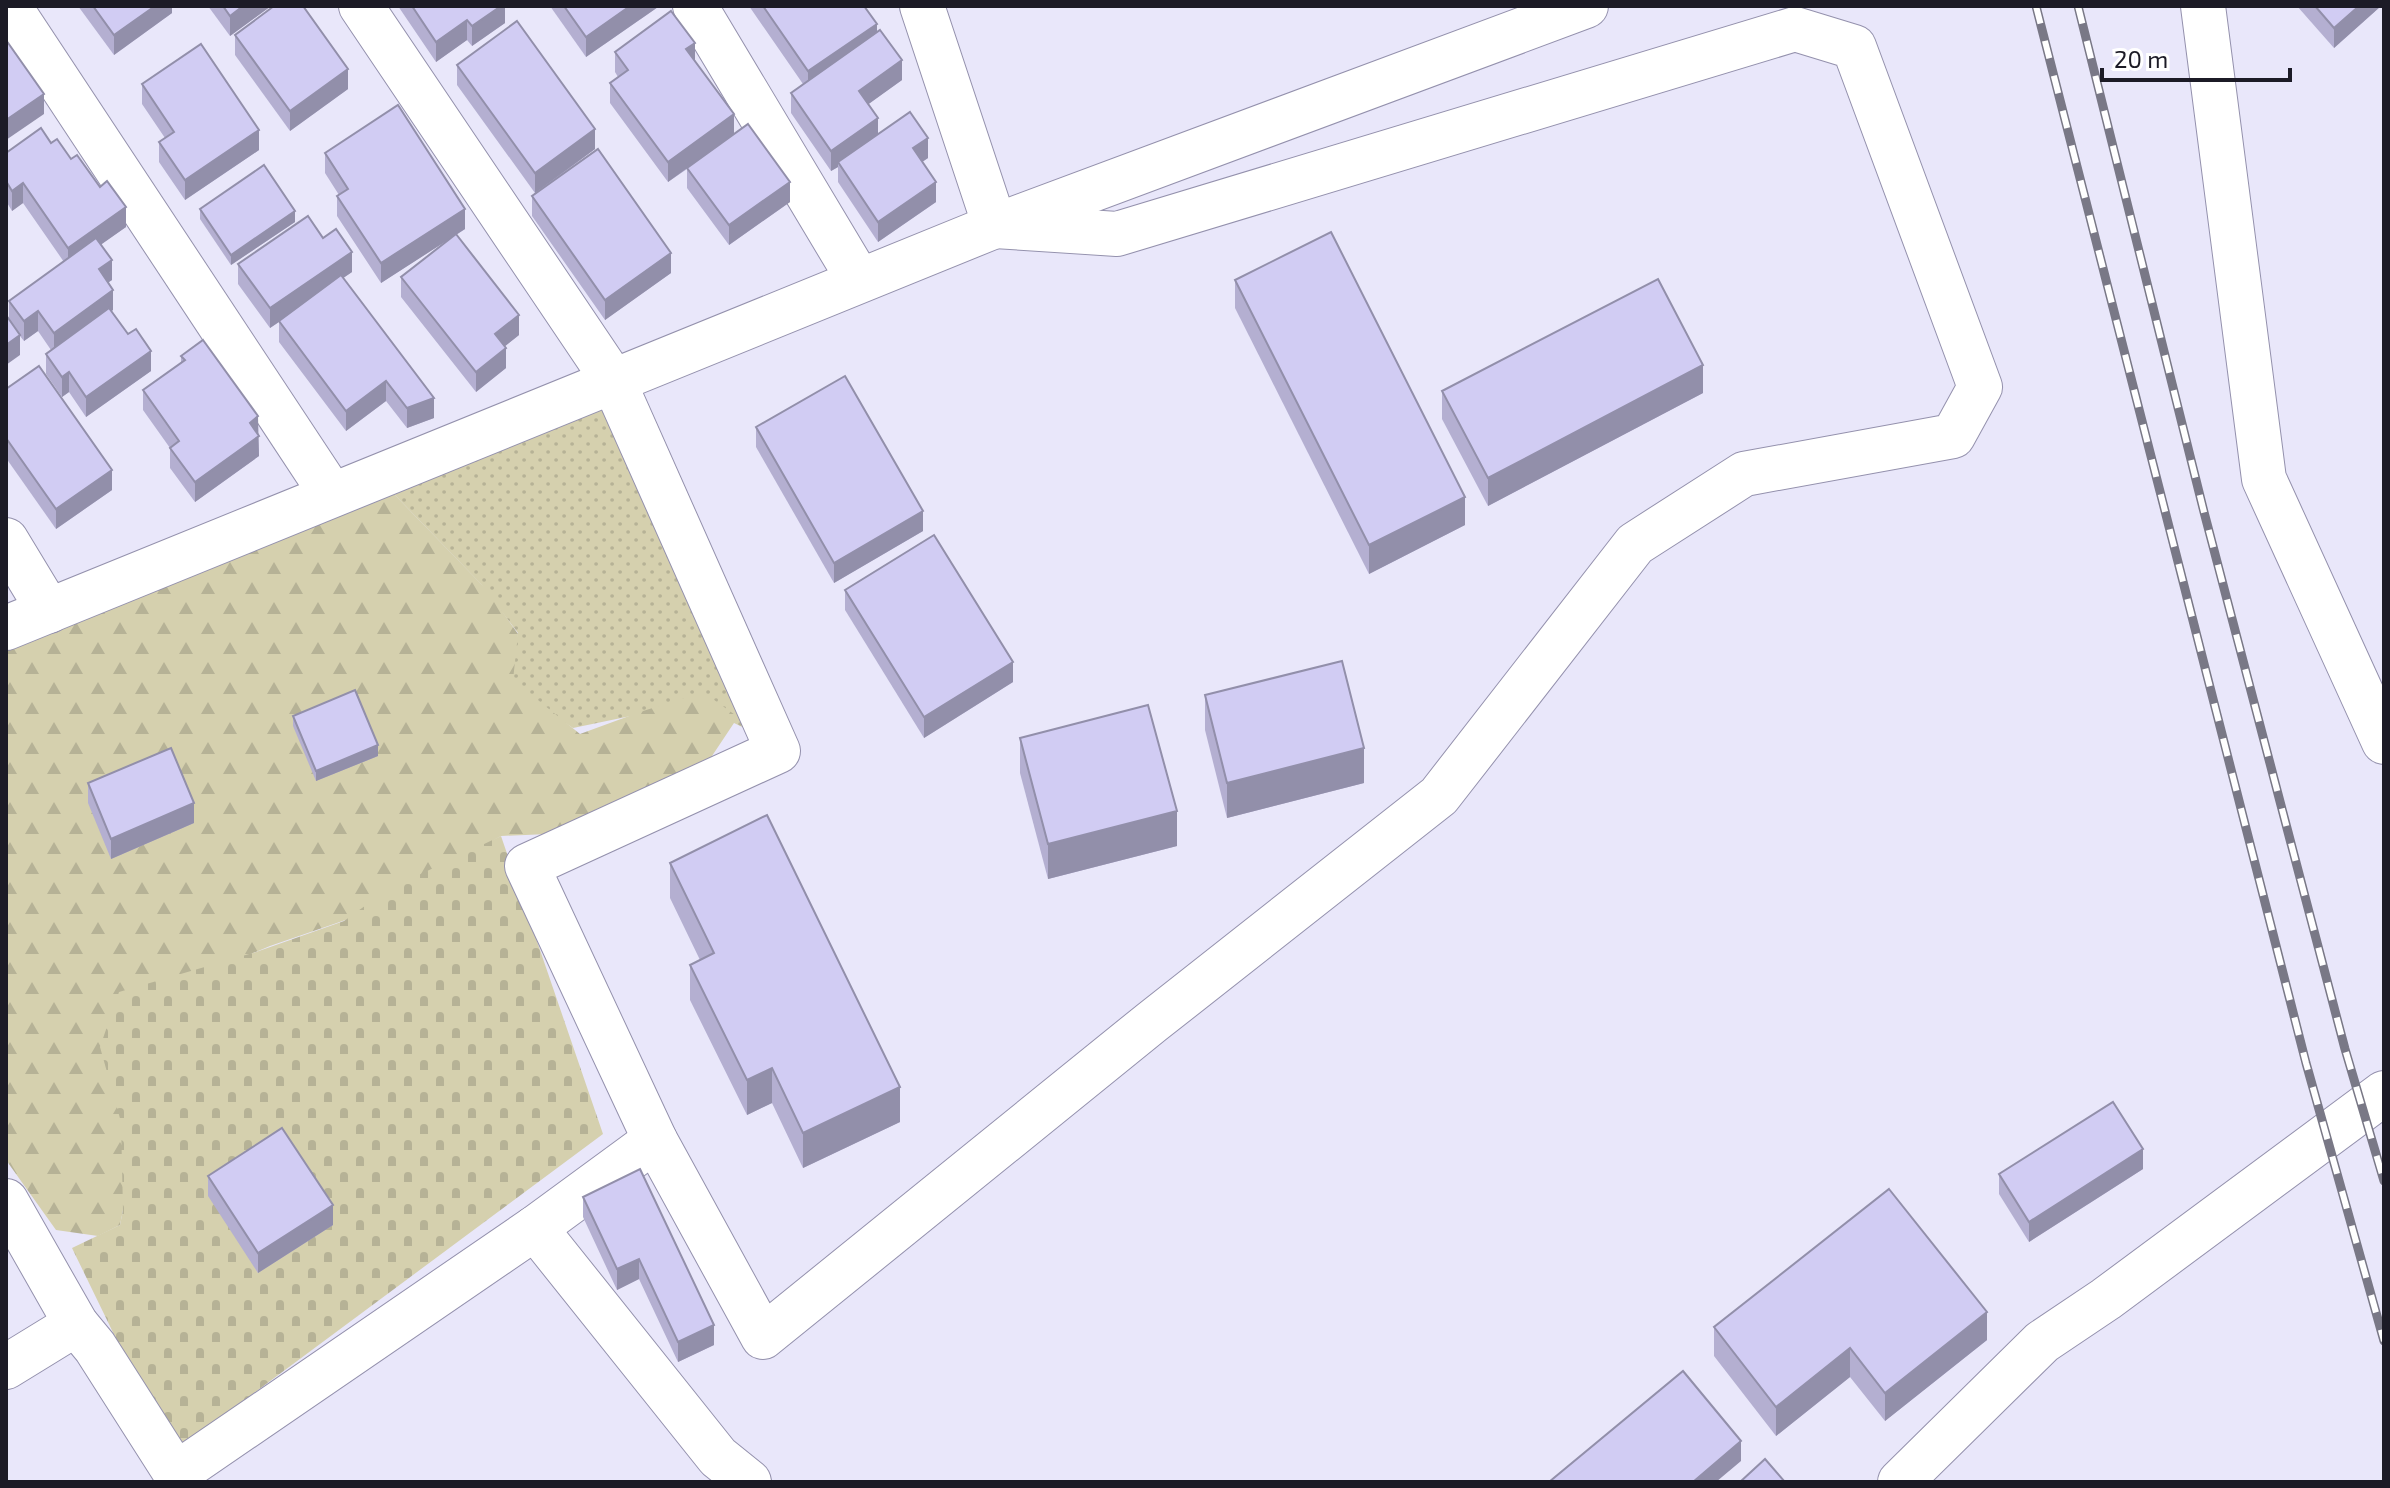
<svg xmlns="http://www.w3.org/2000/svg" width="2390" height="1488" viewBox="0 0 2390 1488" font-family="'Exo 2',sans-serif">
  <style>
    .grass { fill: url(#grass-dots) }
    .forest { fill: url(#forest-firs) }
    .cemetery { fill: url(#cemetery-stones) }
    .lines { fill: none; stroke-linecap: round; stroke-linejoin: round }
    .street-casing { stroke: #9491ad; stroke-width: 46 }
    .street { stroke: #fff; stroke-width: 44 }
    .rail-casing { stroke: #797886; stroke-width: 9 }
    .rail { stroke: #fff; stroke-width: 6; stroke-dasharray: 18; stroke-linecap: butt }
    .wall { fill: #b4afd1 }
    .shaded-wall { fill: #928faa }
    .building { fill: #d1ccf3; stroke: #928faa; stroke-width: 2 }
  </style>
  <defs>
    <pattern id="grass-dots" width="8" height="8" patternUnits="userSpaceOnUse" patternTransform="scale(2)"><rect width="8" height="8" fill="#d5d0ae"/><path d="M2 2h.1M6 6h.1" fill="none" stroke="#b6b296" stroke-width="1.8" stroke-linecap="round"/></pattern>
    <pattern id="forest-firs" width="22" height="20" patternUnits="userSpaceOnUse" patternTransform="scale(2)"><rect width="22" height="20" fill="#d5d0ae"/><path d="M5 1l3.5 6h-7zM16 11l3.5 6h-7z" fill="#b6b296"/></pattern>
    <pattern id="cemetery-stones" width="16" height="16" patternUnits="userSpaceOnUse" patternTransform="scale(2)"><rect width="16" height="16" fill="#d5d0ae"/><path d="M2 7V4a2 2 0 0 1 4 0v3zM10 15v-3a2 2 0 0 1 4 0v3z" fill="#b6b296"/></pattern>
  </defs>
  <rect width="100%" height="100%" fill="#e9e7fa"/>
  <path class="grass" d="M613 380 773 742 734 723 703 701 573 728 505 684 518 633 481 584 391 491Z"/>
  <path class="forest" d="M391 491 488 591 518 634 513 680 580 734 640 712 703 692 738 717 706 765 548 834 501 836 360 915 270 946 234 961 126 1133 123 1210 120 1225 98 1236 56 1230 6 1160V646Z"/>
  <path class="cemetery" d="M501 836 603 1134 184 1445 140 1388 72 1248 120 1225 123 1210 121 1122 100 1047 119 992 256 952 344 921 387 890Z"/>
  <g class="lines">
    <defs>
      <g id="street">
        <path d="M9 6 332 495"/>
        <path d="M361 6 613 380 778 751 527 866 655 1140 763 1337 1152 1022 1439 796 1635 544 1744 474 1953 436 1980 387 1854 47 1795 29 1117 234 995 226 922 6"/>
        <path d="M695 6 859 280"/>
        <path d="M2203 6 2264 479 2384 742"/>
        <path d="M6 540 49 611"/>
        <path d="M6 628 995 226 1586 6"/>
        <path d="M6 1201 76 1324 95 1347 176 1474 535 1228 655 1140"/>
        <path d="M535 1228 718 1457 749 1482"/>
        <path d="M6 1367 76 1324"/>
        <path d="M1900 1482 2042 1342 2106 1299 2384 1093"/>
      </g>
    </defs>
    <use href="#street" class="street-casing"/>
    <use href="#street" class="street"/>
    <defs>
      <g id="rail">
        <path d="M2036 6 2306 1063 2384 1341"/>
        <path d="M2078 6 2204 512 2345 1049 2384 1181"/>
      </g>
    </defs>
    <use href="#rail" class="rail-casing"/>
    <use href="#rail" class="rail"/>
  </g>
  <g class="wall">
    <path d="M78 6H172V13L114 55Z"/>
    <path d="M208 6H271L230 36Z"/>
    <path d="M398 6H505V23L472 46 467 40 436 62Z"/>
    <path d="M550 6H658V7L586 57Z"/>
    <path d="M749 6H864L902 80 868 104 878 134 928 158 922 162 936 202 878 242 838 182V167L831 171 791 113V93L803 84Z"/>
    <path d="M2297 6H2381L2334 48Z"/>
    <path d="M235 35 348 89 290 131 235 55Z"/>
    <path d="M615 52 695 60 734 134 790 202 729 245 687 188V169L668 182 610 103V83L618 77 615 72Z"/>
    <path d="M457 65 595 149 543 188 671 273 605 320 532 216V196L535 193 457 85Z"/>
    <path d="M142 84 259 150 185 200 159 162V142L165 138 142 104Z"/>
    <path d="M51 143 71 159 126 227 101 244 112 280 108 282 113 310 111 311 151 371 86 417 69 392 62 397 46 374V354L51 350 38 331 24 341 20 336V355L9 319V301L64 262 23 203 12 211 6 201V153Z"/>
    <path d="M325 153 465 229 456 235 519 335 505 346 506 368 476 392 401 297V277L449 239 381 283 337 216V196L339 195 325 173Z"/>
    <path d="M200 209 295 222 231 265 200 219Z"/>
    <path d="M323 238 352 272 343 278 434 418 407 428 386 401 346 431 279 342V322L270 328 238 284V264Z"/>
    <path d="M1235 280 1465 525 1369 574 1235 308Z"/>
    <path d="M181 356 258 434 259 456 195 502 170 468V448L143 410V390L181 363Z"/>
    <path d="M6 389 112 490 56 529 6 458Z"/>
    <path d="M1442 391 1703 393 1488 506 1442 419Z"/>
    <path d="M756 427 923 531 834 583 756 447Z"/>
    <path d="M845 590 1013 682 924 738 845 610Z"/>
    <path d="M1205 695 1364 783 1227 818 1205 730Z"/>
    <path d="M293 716 378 756 316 781 293 726Z"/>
    <path d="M1020 738 1177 846 1048 879 1020 773Z"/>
    <path d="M88 783 194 823 111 859 88 803Z"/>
    <path d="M670 863 900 1122 803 1168 772 1103 747 1115 690 1000V965L700 960 670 898Z"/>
    <path d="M2143 1169 2029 1242 1999 1194V1174Z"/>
    <path d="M208 1176 333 1225 258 1273 208 1196Z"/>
    <path d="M583 1197 714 1345 678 1362 639 1279 617 1290 583 1217Z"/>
    <path d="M1714 1327 1987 1340 1885 1421 1850 1377 1776 1436 1714 1356Z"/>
  </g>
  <g class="shaded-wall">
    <path d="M155 6H172V13L114 55V35Z"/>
    <path d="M243 6H271L230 36V16Z"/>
    <path d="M501 6H505V23L472 46V26Z"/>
    <path d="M630 6 658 7 586 57V37Z"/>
    <path d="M2359 6H2381L2334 48V28Z"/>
    <path d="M467 20V40L436 62V42Z"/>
    <path d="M877 24V44L808 92V71Z"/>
    <path d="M695 43V63L686 49Z"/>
    <path d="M902 60V80L859 111V91Z"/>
    <path d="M348 69V89L290 131V111Z"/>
    <path d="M44 94V114L6 140V120Z"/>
    <path d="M734 114V134L668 182V162Z"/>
    <path d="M878 118V138L838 162V167L831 171V151Z"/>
    <path d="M595 129V149L535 193V173Z"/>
    <path d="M259 130V150L185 200V180Z"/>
    <path d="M928 138V158L913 168V148Z"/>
    <path d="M790 182V202L729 245V225Z"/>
    <path d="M936 182V202L878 242V222Z"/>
    <path d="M23 183V203L12 211V191Z"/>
    <path d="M126 207V227L68 268V248Z"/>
    <path d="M465 209V229L381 283V263Z"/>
    <path d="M295 211V222L231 265V255Z"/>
    <path d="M352 252V272L270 328V308Z"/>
    <path d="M671 253V273L605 320V300Z"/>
    <path d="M112 260V280L99 289V269Z"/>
    <path d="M113 290V310L54 353V333Z"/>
    <path d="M38 311V331L24 341V321Z"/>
    <path d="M519 315V335L495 354V334Z"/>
    <path d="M20 335V355L6 365V345Z"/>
    <path d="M506 348V368L476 392V372Z"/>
    <path d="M151 351V371L86 417V397Z"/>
    <path d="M1703 365V393L1488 506V478Z"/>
    <path d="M69 372V392L62 397V377Z"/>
    <path d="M386 381V401L346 431V411Z"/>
    <path d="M434 398V418L407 428V408Z"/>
    <path d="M258 416 259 456 195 502V482L250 423Z"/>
    <path d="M112 470V490L56 529V509Z"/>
    <path d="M1465 497V525L1369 574V545Z"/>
    <path d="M923 511V531L834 583V563Z"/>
    <path d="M1013 662V682L924 738V717Z"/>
    <path d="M378 745V756L316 781V771Z"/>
    <path d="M1364 748V783L1227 818V783Z"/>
    <path d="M194 803V823L111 859V839Z"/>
    <path d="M1177 811V846L1048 879V844Z"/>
    <path d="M772 1068V1103L747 1115V1080Z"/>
    <path d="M900 1087V1122L803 1168V1133Z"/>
    <path d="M2143 1149V1169L2029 1242V1222Z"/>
    <path d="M333 1205V1225L258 1273V1253Z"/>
    <path d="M639 1259V1279L617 1290V1269Z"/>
    <path d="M1987 1312V1340L1885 1421V1393Z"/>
    <path d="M714 1325V1345L678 1362V1342Z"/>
    <path d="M1850 1348V1377L1776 1436V1407Z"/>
    <path d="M1741 1441V1461L1716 1482H1693Z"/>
  </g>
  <g class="building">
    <path d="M93 6H155L114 35Z"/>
    <path d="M223 6H243L230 16Z"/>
    <path d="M274 6H303L348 69 290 111 235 35Z"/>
    <path d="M412 6H501L472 26 467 20 436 42Z"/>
    <path d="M564 6H630L586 37Z"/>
    <path d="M763 6H864L877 24 808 71Z"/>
    <path d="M2315 6H2359L2334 28Z"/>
    <path d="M671 11 695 43 686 49 734 114 668 162 610 83 628 70 615 52Z"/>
    <path d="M517 21 595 129 535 173 457 65Z"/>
    <path d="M880 30 902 60 859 91 878 118 831 151 791 93Z"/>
    <path d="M6 40 44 94 6 120Z"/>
    <path d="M201 44 259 130 185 180 159 142 174 132 142 84Z"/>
    <path d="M398 105 465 209 381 263 337 196 348 189 325 153Z"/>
    <path d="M910 112 928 138 913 148 936 182 878 222 838 162Z"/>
    <path d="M748 124 790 182 729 225 687 168Z"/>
    <path d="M41 128 51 143 57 139 71 159 77 155 100 187 107 181 126 207 68 248 23 183 12 191 6 181V153Z"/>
    <path d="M598 149 671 253 605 300 532 196Z"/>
    <path d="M264 165 295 211 231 255 200 209Z"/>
    <path d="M308 216 323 238 336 229 352 252 270 308 238 264Z"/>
    <path d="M1331 232 1465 497 1369 545 1235 280Z"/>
    <path d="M456 234 519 315 495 334 506 348 476 372 401 277Z"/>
    <path d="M96 238 112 260 99 269 113 290 54 333 38 311 24 321 9 301Z"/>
    <path d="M341 275 434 398 407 408 386 381 346 411 279 321Z"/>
    <path d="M1658 279 1703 365 1488 478 1442 391Z"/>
    <path d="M109 308 128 334 136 329 151 351 86 397 69 372 62 377 46 354Z"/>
    <path d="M6 315 20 335 6 345Z"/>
    <path d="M203 340 258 416 250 423 259 436 195 482 170 448 179 441 143 390 185 360 181 356Z"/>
    <path d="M39 366 112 470 56 509 6 438V389Z"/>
    <path d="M845 376 923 511 834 563 756 427Z"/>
    <path d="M934 535 1013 662 924 717 845 590Z"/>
    <path d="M1342 661 1364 748 1227 783 1205 695Z"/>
    <path d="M355 690 378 745 316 771 293 716Z"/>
    <path d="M1148 705 1177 811 1048 844 1020 738Z"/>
    <path d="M171 748 194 803 111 839 88 783Z"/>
    <path d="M767 815 900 1087 803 1133 772 1068 747 1080 690 965 714 953 670 863Z"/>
    <path d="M2113 1102 2143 1149 2029 1222 1999 1174Z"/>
    <path d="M282 1128 333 1205 258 1253 208 1176Z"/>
    <path d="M640 1169 714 1325 678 1342 639 1259 617 1269 583 1197Z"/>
    <path d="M1889 1189 1987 1312 1885 1393 1850 1348 1776 1407 1714 1327Z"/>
    <path d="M1683 1371 1741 1441 1693 1482H1549Z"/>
    <path d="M1765 1459 1785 1482H1740Z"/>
  </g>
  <rect width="2390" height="1488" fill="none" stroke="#1c1b26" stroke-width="16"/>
  <path d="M2102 68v12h188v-12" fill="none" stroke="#1c1b26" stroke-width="4"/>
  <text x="2114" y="68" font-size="24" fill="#1c1b26" stroke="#ffffff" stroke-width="6" paint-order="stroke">20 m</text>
</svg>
